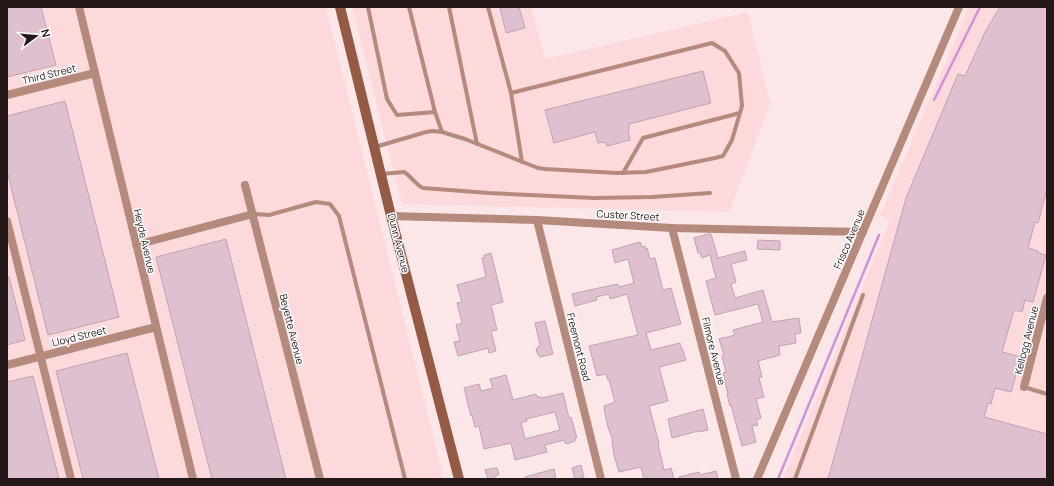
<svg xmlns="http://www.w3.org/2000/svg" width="1054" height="486" viewBox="0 0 1054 486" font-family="Manrope,sans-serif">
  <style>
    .built { fill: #fcd9db }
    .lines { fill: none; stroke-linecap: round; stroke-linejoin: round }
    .stream { stroke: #d292db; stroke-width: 2.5 }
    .building { fill: #dec0ce; stroke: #c0a3b1; fill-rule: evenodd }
    .service { stroke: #b48a7c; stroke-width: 4 }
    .minor { stroke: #b48a7c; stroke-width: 8 }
    .secondary { stroke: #955a46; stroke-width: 10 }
    .labels { text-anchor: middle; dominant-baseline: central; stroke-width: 3; stroke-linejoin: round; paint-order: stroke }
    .street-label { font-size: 10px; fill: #231718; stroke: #fff }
  </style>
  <rect width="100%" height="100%" fill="#fce7e8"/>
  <g class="built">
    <path d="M7 7H326L444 479H7Z"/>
    <path d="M352 7H531L545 59 748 12 770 104 729 212 402 204Z"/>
    <path d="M969 7H1047V479H783L890 221 880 216Z"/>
  </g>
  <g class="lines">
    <g class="stream">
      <path d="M934 100 980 7"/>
      <path d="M778 479 879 235"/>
    </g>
  </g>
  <g class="building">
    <path d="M7 7H41L56 65 7 77Z"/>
    <path d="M500 7H519L525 28 506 33Z"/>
    <path d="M1000 7H1047V189L1038 223 1035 222 1028 248 1038 251V253L1046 255 1033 302 1025 300 1022 312 1014 310 1002 352 1021 357 1011 392 995 388 991 404 988 403 984 417 1047 434V479H828L906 198 958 74 965 76 986 30Z"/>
    <path d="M703 71 711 103 629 124V129L628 130 630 140 607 146 606 142 603 143 602 142 598 143 595 132 554 143 545 110Z"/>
    <path d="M65 101 119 317 48 335 7 171V116Z"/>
    <path d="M708 234H711L718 258 745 251 747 260 731 264 736 282 731 284 735 298 763 290 772 322 799 318 801 333 795 334 796 343 779 346 780 355 758 361 762 377 759 378 764 397 756 399 761 418 756 420 758 425 752 426 756 442 742 446 731 405 730 406 727 394H728L723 373 726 372 722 356 724 355 719 339 735 335 733 330 763 322 758 304 715 315 706 281 716 278 710 255 702 258 700 253H698L694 238Z"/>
    <path d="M226 239 286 479H212L156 257Z"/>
    <path d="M758 240 780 241V250L757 249Z"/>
    <path d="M640 242 642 247 645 246V249L647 248 650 259 655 258 663 290 671 288 681 324 646 333 651 350 680 343 681 348H682L686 360 659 367 668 401 649 406 659 443 658 444 664 470 671 468 674 479H644L641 467 619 472 614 455 612 441H613L608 427 604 409H605L604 406 615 402 609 380H608L606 374 597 376 589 346 638 335 627 294 610 299 609 294 596 297 597 300 575 306 572 294 594 289 618 284 619 287 634 283 628 259 615 263 612 250Z"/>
    <path d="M491 253 503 302 491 305 497 330 491 331 496 351 489 353 488 348 458 356 454 342 460 341 456 325 462 323 457 303 462 302 457 285 486 277 482 258 485 257 484 255Z"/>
    <path d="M7 277H9L25 340 7 345Z"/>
    <path d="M545 321 553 354 540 357 539 355H538L536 349 538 348V347L540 345 535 323Z"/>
    <path d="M127 353 159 479H83L56 371Z"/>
    <path d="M506 375 513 400 536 394 537 397H540L542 398 563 393 569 418 571 417 577 438H575V441L567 444V443H565L564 440 545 445 547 452 515 460 511 443 484 449 479 426 475 427 472 415 471 416 464 388 479 384 481 391 493 388 490 379ZM555 412 560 430 525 439 521 423 527 421 526 419Z"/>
    <path d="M33 376 59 479H7V382Z"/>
    <path d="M703 409 708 430 698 432V431L672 438 668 419Z"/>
    <path d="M581 465 584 477 575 479 572 468Z"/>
    <path d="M495 468H497L499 474 492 479H488L485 470Z"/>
    <path d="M554 469 556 479H526L525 477Z"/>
    <path d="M716 471 718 479H679V477L699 472 700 475Z"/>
  </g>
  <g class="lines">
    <g class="service">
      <path d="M368 7 387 99 397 115 435 112 442 132"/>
      <path d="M409 7 435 112"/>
      <path d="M449 7 477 144"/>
      <path d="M488 7 511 93 522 162"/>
      <path d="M375 147 426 132 433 131 442 132 465 139 538 168 545 169 617 173 646 172 715 158 723 156 732 140 742 106 739 73 725 51 712 43 511 93"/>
      <path d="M623 173 643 138 740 113"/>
      <path d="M382 174 404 172C412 177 415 184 423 188L489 193 594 198 652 197 710 193"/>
      <path d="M253 214 269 215 316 202 330 204 339 216 405 479"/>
      <path d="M1024 387 1047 394"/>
      <path d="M795 479 863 295"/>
    </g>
    <g class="minor">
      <path d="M79 7 193 479"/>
      <path d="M7 95 95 73"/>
      <path d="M245 185 320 479"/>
      <path d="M391 216 537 220 672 228 863 232"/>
      <path d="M537 220 601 479"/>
      <path d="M7 221 71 479"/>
      <path d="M672 228 736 479"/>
      <path d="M136 245 253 214"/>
      <path d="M7 365 156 327"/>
      <path d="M1024 387 1047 298"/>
      <path d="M757 479 959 7"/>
    </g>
    <path class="secondary" d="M340 7 391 216 459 479"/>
  </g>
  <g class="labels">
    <g class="street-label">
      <text transform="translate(49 74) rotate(-14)">Third Street</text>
      <text transform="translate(628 215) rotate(3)">Custer Street</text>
      <text transform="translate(849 239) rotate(-67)">Frisco Avenue</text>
      <text transform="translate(145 241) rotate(77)">Heyde Avenue</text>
      <text transform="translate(399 243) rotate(76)">Dunn Avenue</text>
      <text transform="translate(292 329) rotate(76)">Beyette Avenue</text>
      <text transform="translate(79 336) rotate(-14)">Lloyd Street</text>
      <text transform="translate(1026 340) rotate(-76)">Kellogg Avenue</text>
      <text transform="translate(579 347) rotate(76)">Freemont Road</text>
      <text transform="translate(714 351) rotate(76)">Filmore Avenue</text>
    </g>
  </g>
  <rect width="1054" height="486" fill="none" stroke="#231718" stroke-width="16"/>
  <g transform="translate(36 36) rotate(74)" stroke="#ffffff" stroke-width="3" paint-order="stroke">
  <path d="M0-3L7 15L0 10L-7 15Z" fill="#231718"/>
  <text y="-6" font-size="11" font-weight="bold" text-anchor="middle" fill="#231718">N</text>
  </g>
</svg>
